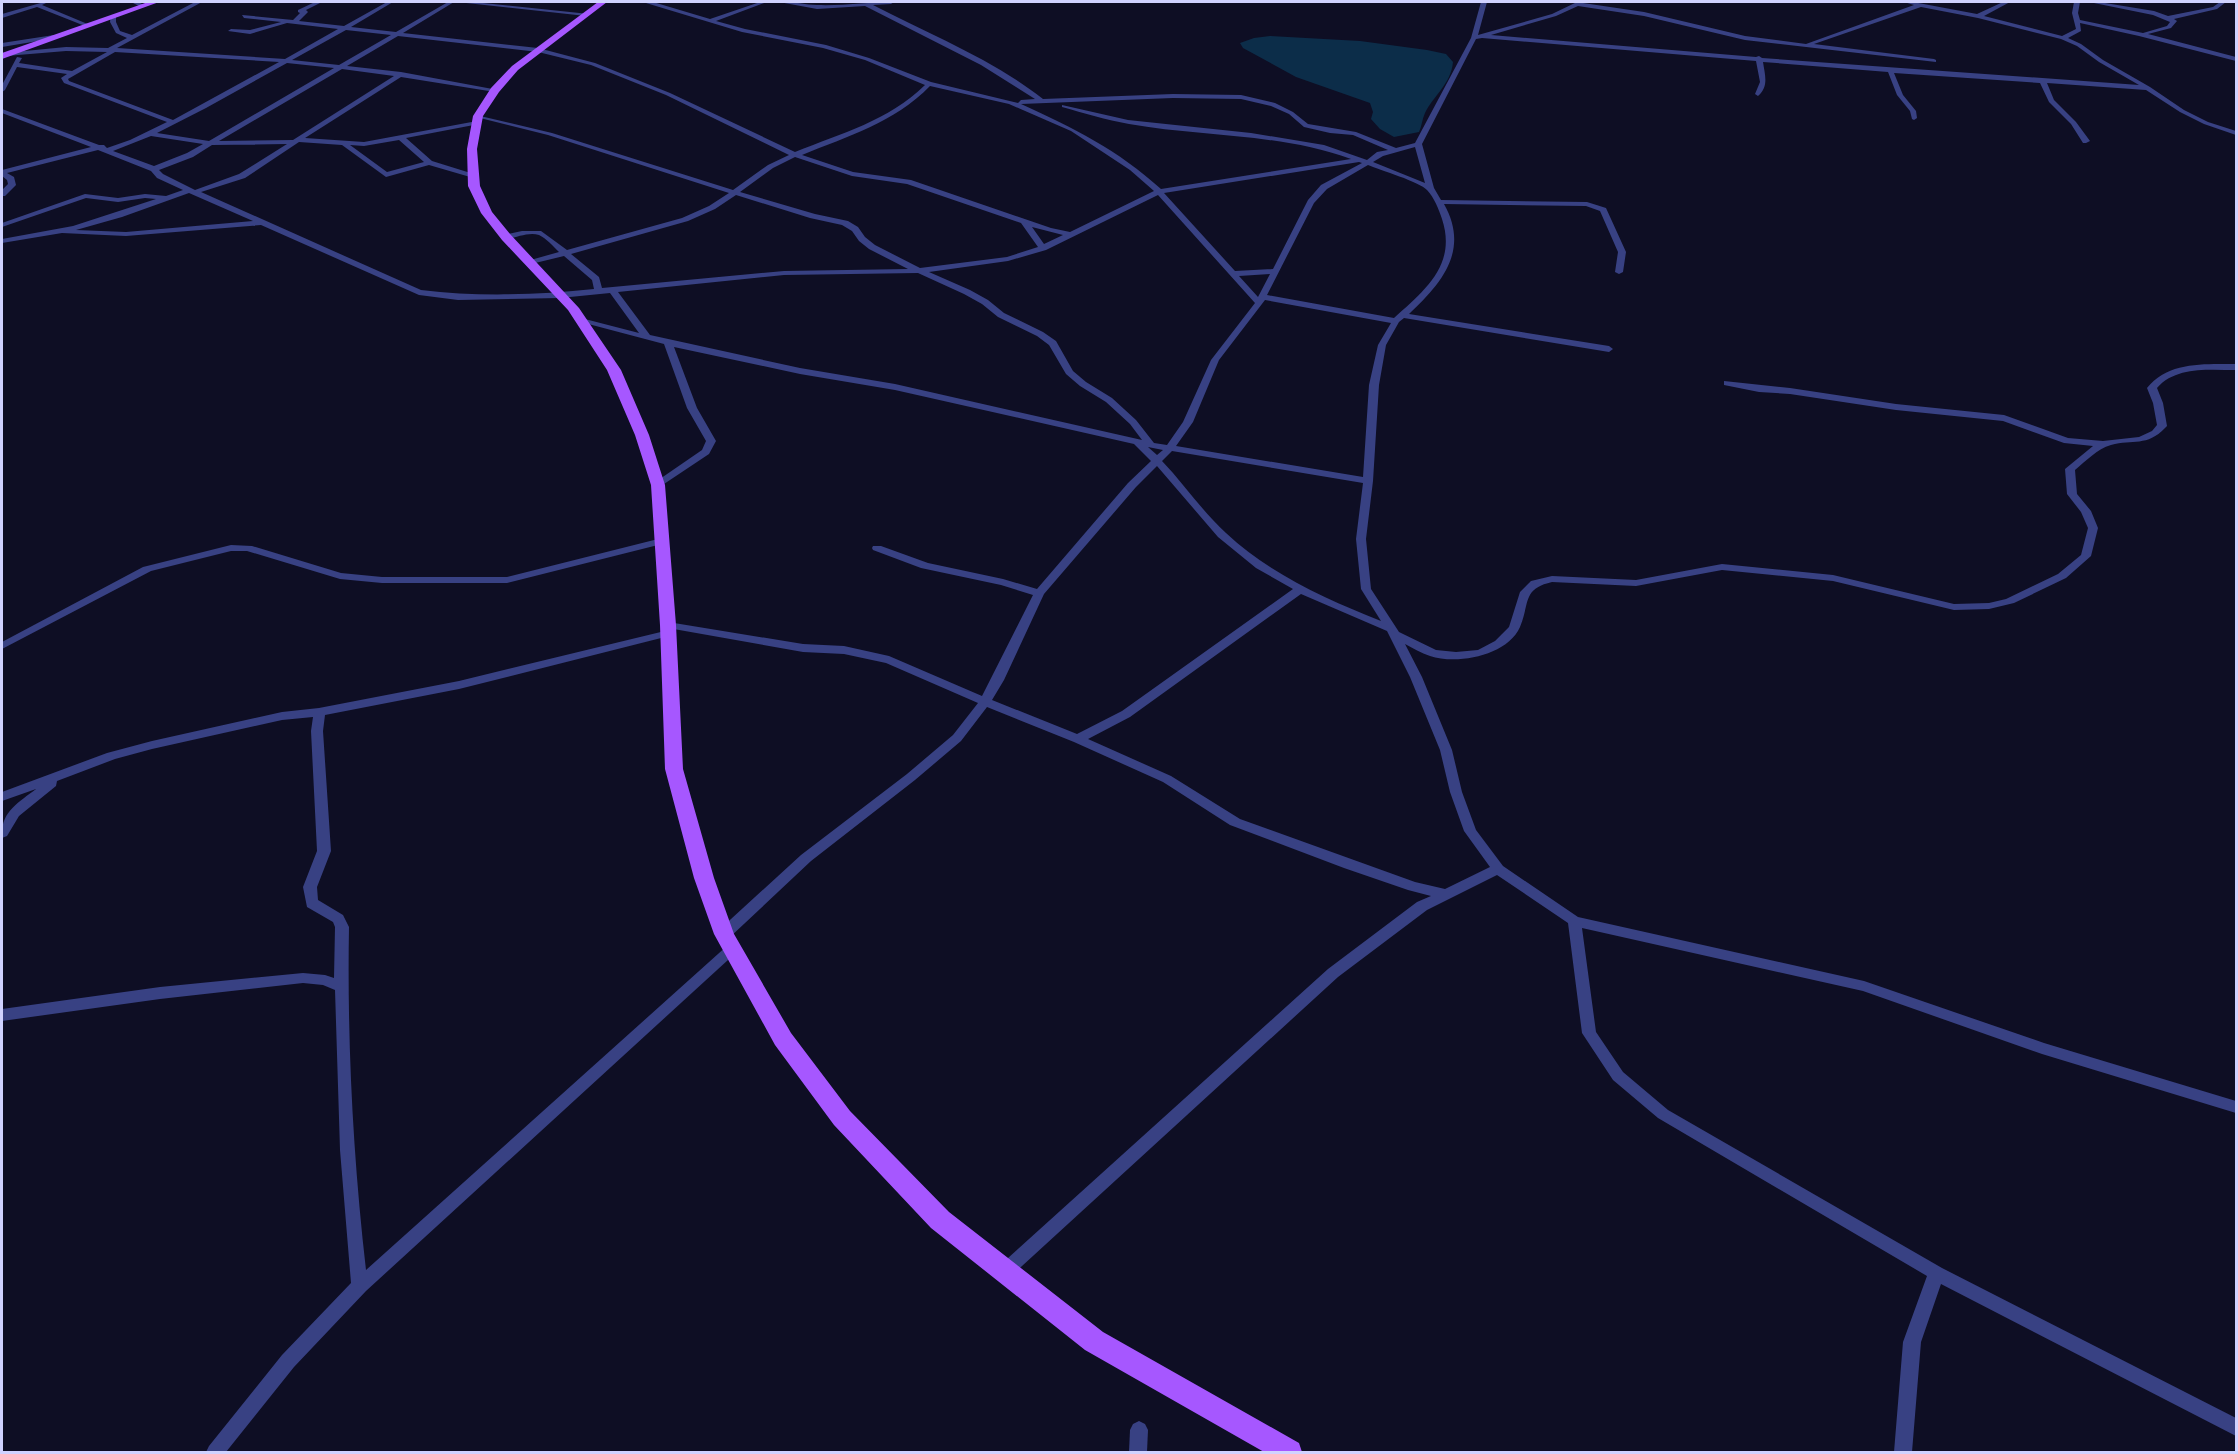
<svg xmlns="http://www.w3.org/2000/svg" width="2238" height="1454" viewBox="0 0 2238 1454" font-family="'Exo 2',sans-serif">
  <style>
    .water { fill: #0c2d49 }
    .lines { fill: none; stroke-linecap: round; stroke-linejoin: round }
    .street { fill: #384183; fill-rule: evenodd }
    .primary { fill: #a657ff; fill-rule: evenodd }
  </style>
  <rect width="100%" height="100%" fill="#0e0e24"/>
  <path class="water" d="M1270 36 1360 41 1427 50 1446 54 1453 62C1451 84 1434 95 1425 113 1422 119 1422 126 1419 132L1394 137 1380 129 1371 119 1373 112 1370 103 1296 77 1243 48 1240 43 1254 38Z"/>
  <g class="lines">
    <g class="street">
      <path d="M44 2 46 3 42 5 90 25 85 26 37 7 2 18V14Z"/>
      <path d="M131 2H138L146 6 141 7Z"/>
      <path d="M195 2H202L117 48 285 59 338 29 287 23 250 34 228 31 231 29 250 30 281 22 244 18 242 15 293 20 300 13 298 12V10L315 2H322L306 10 308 12 299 21 344 26 387 2H393L351 27 396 32 448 2H454L403 33 538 48 595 63 670 93 795 152C842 133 888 121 925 85L865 60 823 48 742 32 646 3 645 2H653L710 19 760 2H767L716 21 745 29 826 45 869 58 931 82 1018 103 1021 100 1035 99 981 65 865 6 817 9 779 2C792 1 804 5 817 5 843 6 868 2 894 2L891 4 873 5C929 34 994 60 1043 99L1173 94 1241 95 1275 103 1293 112 1308 124 1356 132 1396 148 1415 143 1471 38 1481 2H1487L1478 35 1552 14 1577 2H1584L1583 3 1644 12 1745 36 1806 44 1914 5 1904 2H1913L1977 14 2003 2H2010L1984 16 2062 36 2076 29 2072 13 2074 2H2080L2078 13 2080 20 2143 33 2167 26 2170 22 2153 15 2089 2H2099L2154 11 2168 16 2213 7 2220 2H2226L2217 9 2174 19 2177 21 2171 28 2148 34 2236 57V61L2139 36 2080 23 2081 31 2068 38 2081 44 2103 60 2150 87 2184 110 2208 122 2236 131V135L2204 124 2180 112 2146 90 2047 83 2054 100 2076 122 2090 141 2086 143H2083L2071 124 2049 102 2040 83 1894 73 1903 95 1916 111 1917 118 1914 120 1912 119 1910 111 1897 95 1888 72 1763 62C1765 75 1769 87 1758 96L1755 94 1760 82 1756 61 1482 38 1476 39 1422 144 1434 188 1441 200 1587 202 1606 208 1626 252 1623 272 1619 274 1615 272 1618 252 1600 211 1586 206 1444 204C1470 250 1442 283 1409 314L1609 346 1613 349 1609 352 1404 318 1399 322 1386 345 1379 385 1373 481 1366 539 1371 589 1399 632 1436 650 1456 652 1478 650 1495 641 1509 627 1520 592 1531 581 1552 576 1636 580 1722 564 1833 575 1954 604 1989 603 2006 599 2058 574 2081 555 2088 528 2081 512 2067 494 2065 469 2093 446 2064 443 2003 421 1896 410 1790 394 1759 392 1724 385V381L1790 388 1896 404 2004 415 2068 438 2103 441 2139 437 2152 431 2157 425 2153 403 2147 388C2168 361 2206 364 2236 364V370C2209 370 2176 366 2157 388L2163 403 2167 426 2165 428C2147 447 2133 439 2111 445 2097 449 2086 461 2075 470L2077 494 2091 511 2098 528 2091 556 2066 578 2014 603 1989 609 1954 610 1833 581 1722 570 1636 586 1552 582C1522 589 1530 603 1520 627 1507 656 1457 665 1430 656 1421 653 1413 648 1405 644L1422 677 1452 750 1462 792 1476 830 1503 866 1578 917 1864 981 2044 1043 2236 1101V1113L2042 1054 1863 991 1582 928 1596 1032 1623 1072 1668 1110 1942 1268 2236 1418V1436L1941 1284 1921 1342 1912 1452H1894L1903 1342 1927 1276 1658 1118 1613 1080 1582 1033 1568 923 1497 875 1427 910 1338 977 1010 1277 1004 1280 998 1277 996 1272 998 1267 1328 969 1417 902 1431 896 1408 890 1344 868 1230 825 1163 782 1074 742 987 707 961 741 915 780 811 861 729 938 724 939 719 938 717 934 719 930 801 855 907 774 953 735 978 703 886 663 844 654 803 652 668 628 664 627 662 625 664 623 668 622 803 644 844 646 889 656 982 696 1033 595 1001 585 921 568 873 550 872 548 873 546H881L928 563 1003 579 1037 589 1128 483 1151 461 1134 444 895 390 800 374 674 347 697 408 716 441 709 454 658 488 653 485 654 483 702 450 706 441 687 408 664 344 577 321 581 318 639 333 610 293 560 298 458 300 419 295 261 225 126 236 62 233 2 243V239L73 226 156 199 145 198 118 202 86 198 2 227V223L85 194 118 198 145 194 166 196 183 190 157 178 151 171 98 150 7 173 14 177 16 185 5 196H2V190L8 184 7 180 2 176V170L91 147 2 113V109L99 145H104L107 148 130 140 167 122 64 83 61 78 67 74 17 67 5 90 2 92V85L17 57 22 58 19 63 72 71 107 52 66 51 6 56 4 55V53L66 47 108 48 127 38 116 33 110 22 111 15 116 16V22L120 31 132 35ZM1578 6 1644 16 1745 40 1936 62V60L1934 59 1814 44 1921 7 1978 18 2061 39 2077 46 2099 62 2139 85 1762 58 1759 56 1756 57 1491 35 1556 16ZM346 30 391 35 339 65 292 60ZM398 36 538 52 591 65 666 95 789 155 768 165 733 190 552 133 476 115V117L548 135 729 193 709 206 682 218 567 250 541 231H522L503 235V239C514 239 528 231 539 235 546 238 554 247 559 252L527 261V265L564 256 592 280 594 289C537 295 478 297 421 290L201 192 245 178 299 142 342 145 386 177 429 165 477 179V175L432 161 406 138 479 124 480 123 477 121 364 142 305 138 401 77 495 92 498 90 401 72 347 66ZM115 52 279 62 173 120 69 81 68 79ZM287 63 334 68 209 141 157 133 206 108ZM342 69 394 76 293 140 219 141ZM930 86 1009 104 1071 131 1130 170 1154 191 1070 232 1051 228 911 180 853 172 802 155C848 136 894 123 930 86ZM1173 98 1241 99 1271 106 1289 114 1304 127 1330 133 1353 135 1388 150 1377 152 1367 160 1324 145 1251 133 1128 120 1062 105V107C1084 113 1106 120 1129 124 1203 137 1279 133 1351 159L1161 189C1118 150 1074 128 1021 104ZM151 136 203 144 187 153 154 166 113 151ZM399 140 424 162 387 172 350 145 364 146ZM287 144 239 174 195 190 163 174 159 170 193 157 212 145ZM1415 147 1425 183 1373 162 1383 156ZM795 157 852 176 907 184 1021 223 1038 247 1007 257 920 268 875 245 865 237 858 227 848 221 815 214 740 192 773 168ZM1359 162 1362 163 1321 185 1308 200 1273 269 1235 271 1164 193ZM1368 165C1380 170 1420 182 1427 190 1434 197 1439 210 1442 219 1457 265 1425 290 1394 318L1267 295 1314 203 1327 189ZM189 193 253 221 126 232 76 230 122 217ZM736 195 810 218 842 225 852 231 859 241 869 249 908 269 784 271 602 288 599 277 571 254 688 221 715 209ZM1158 195 1255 303 1211 360 1183 422 1167 445 1154 443 1136 420 1112 398 1086 382 1073 371 1056 341 1043 332 1004 313 988 300 970 290 929 272 1008 261 1046 250ZM1032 227 1063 235 1044 244ZM918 273 964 294 982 304 998 317 1037 336 1049 345 1066 374 1080 386 1106 402 1130 424 1142 440 895 384 800 368 650 335 618 292 784 275ZM1270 274 1258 297 1239 276ZM1265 300 1391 323 1378 345 1369 385 1363 477 1176 446 1193 422 1219 360ZM1148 447 1163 450 1157 455ZM1172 451 1363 483 1356 539 1361 589 1381 621C1326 599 1270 574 1226 533 1202 511 1184 484 1162 461ZM1157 466 1218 537 1256 568 1293 589 1122 711 1077 734 992 700 1004 680 1044 594 1136 487ZM1301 594 1387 631 1410 677 1440 750 1450 792 1464 831 1490 867 1445 889 1415 882 1240 819 1171 776 1088 739 1130 717Z"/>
      <path d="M457 2H473L589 14 586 16Z"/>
      <path d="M54 35 56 38 2 47V43Z"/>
      <path d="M662 538 666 539 667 541 666 543 507 583H382L340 579 247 551H231L151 571 2 649V642L143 567 231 545 252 546 341 573 382 577H507Z"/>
      <path d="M669 630 675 633 673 635 459 689 325 715 323 731 331 851 317 887 318 900 343 915 349 927C347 1041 353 1156 366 1270L728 945 733 944 738 945 740 949 366 1291 294 1367 226 1452H206L209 1446 282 1355 351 1283 340 1150 335 990 323 985 303 983 160 999 2 1021V1009L160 987 303 973 325 975 334 978 335 927 333 922 307 907 303 887 317 851 311 731 313 717 282 720 152 749 115 759 57 781 56 786 19 816 7 836 2 838C0 812 18 803 36 789L2 801V792L107 753 152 741 282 712 319 708 459 681Z"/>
      <path d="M1139 1421 1145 1424 1148 1430 1147 1452H1129L1130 1430 1133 1424Z"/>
    </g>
    <g class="primary">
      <path d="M148 2H159L2 59V53Z"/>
      <path d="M598 2H607L518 70 499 92 483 116 477 149 480 186 492 212 510 234 579 308 621 370 649 435 665 485 676 625 683 769 714 878 734 934 791 1033 850 1111 949 1212 1103 1332 1299 1443 1302 1452H1264L1085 1350 931 1228 834 1125 775 1045 714 934 694 878 665 769 660 625 651 485 635 435 607 370 568 310 502 240 481 213 468 186 467 149 473 116 491 88 512 66Z"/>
    </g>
  </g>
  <rect width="2238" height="1454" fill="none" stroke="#d0d2ff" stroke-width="6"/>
</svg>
